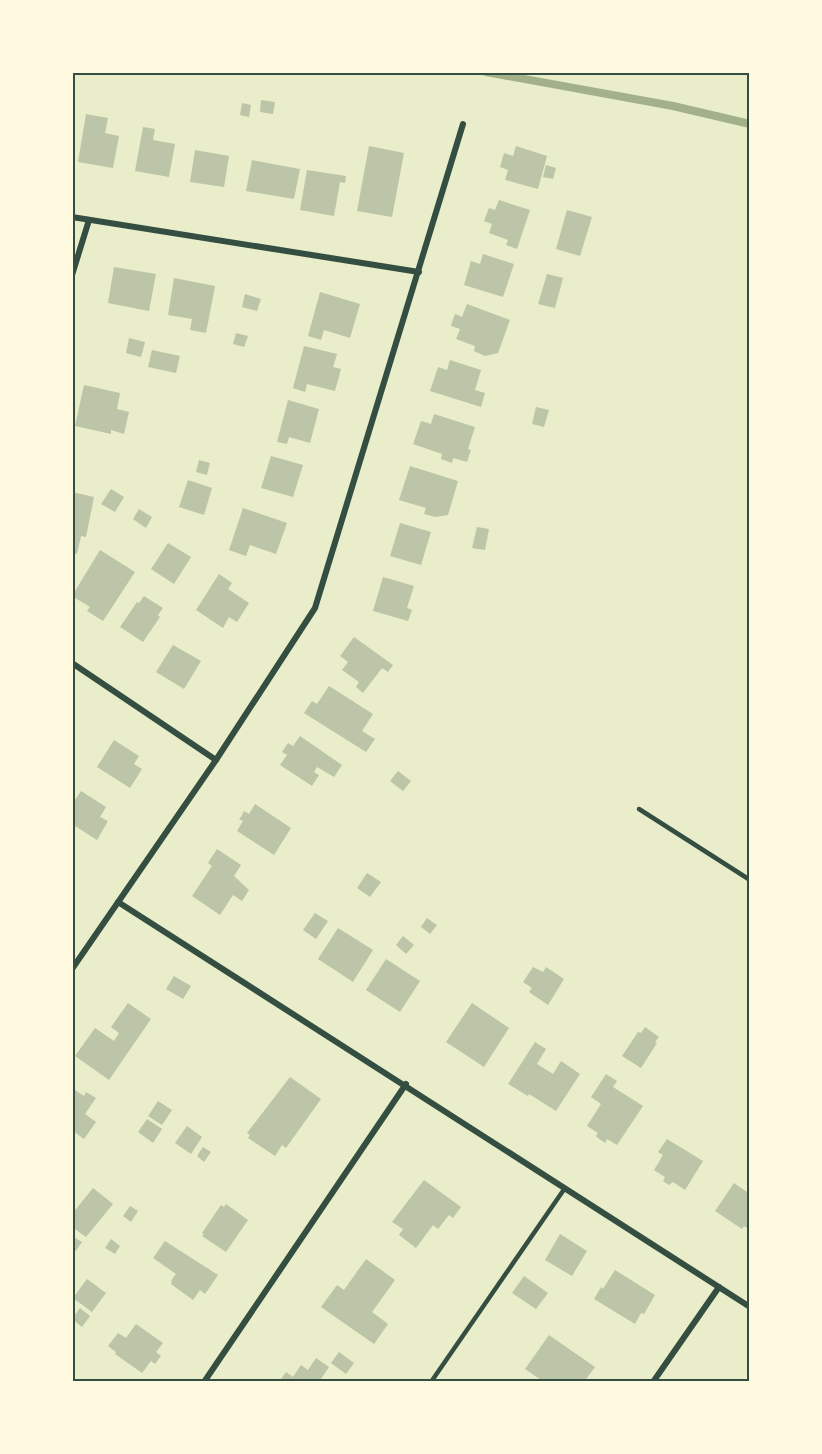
<svg xmlns="http://www.w3.org/2000/svg" width="822" height="1454" viewBox="0 0 822 1454" font-family="'IBM Plex Serif',serif">
  <style>
    .lines { fill: none; stroke-linecap: round; stroke-linejoin: round }
    .stream { stroke: #a3b18a; stroke-width: 8 }
    .building { fill: #bcc5a7 }
    .service { stroke: #344e41; stroke-width: 4.5 }
    .minor { stroke: #344e41; stroke-width: 6 }
    .neatline { fill: none; stroke: #344e41; stroke-width: 2 }
  </style>
  <rect width="100%" height="100%" fill="#e9edc9"/>
  <g class="lines">
    <path class="stream" d="M486 72 673 106 750 124"/>
  </g>
  <g class="building">
    <path d="M261 100 275 102 273 114 260 112Z"/>
    <path d="M242 103 251 105 249 117 240 115Z"/>
    <path d="M86 114 108 118 105 133 119 136 113 168 78 162Z"/>
    <path d="M143 127 155 129 153 140 175 144 169 177 135 171Z"/>
    <path d="M369 146 404 153 392 217 357 211Z"/>
    <path d="M516 146 547 156 538 189 505 180 508 170 500 167 504 153 513 156Z"/>
    <path d="M195 150 229 156 224 187 190 182Z"/>
    <path d="M252 160 300 169 294 199 246 191Z"/>
    <path d="M546 165 556 168 553 179 543 177Z"/>
    <path d="M307 170 346 176 345 183 340 182 334 216 300 210Z"/>
    <path d="M499 200 530 210 517 249 506 245 508 240 489 233 492 224 484 221 489 208 495 210Z"/>
    <path d="M567 210 592 217 580 256 556 249Z"/>
    <path d="M483 254 514 264 503 297 464 285 471 261 480 264Z"/>
    <path d="M114 267 156 274 149 311 108 303Z"/>
    <path d="M547 274 563 278 555 308 538 304Z"/>
    <path d="M174 278 215 286 206 333 190 330 192 319 168 315Z"/>
    <path d="M320 292 360 304 350 338 324 330 321 340 308 336Z"/>
    <path d="M245 294 261 299 257 311 242 307Z"/>
    <path d="M467 304 510 320 498 353 485 356 474 351 475 346 456 339 460 329 451 326 452 322 455 314 462 317Z"/>
    <path d="M236 333 248 336 244 347 233 344Z"/>
    <path d="M129 338 145 342 141 357 126 353Z"/>
    <path d="M304 346 337 354 333 367 341 369 335 391 307 384 305 392 293 388Z"/>
    <path d="M152 350 180 356 176 373 148 367Z"/>
    <path d="M450 360 481 370 475 390 485 393 481 407 430 391 438 367 447 370Z"/>
    <path d="M84 385 120 393 117 409 129 412 124 434 111 430V434L75 426Z"/>
    <path d="M288 400 319 409 310 443 289 437 287 444 277 442Z"/>
    <path d="M536 407 549 410 544 427 532 424Z"/>
    <path d="M434 414 475 427 468 449 471 450 467 462 453 458 452 463 441 459 442 454 413 444 421 421 431 424Z"/>
    <path d="M271 456 303 465 293 497 261 488Z"/>
    <path d="M199 460 210 463 207 475 196 472Z"/>
    <path d="M410 466 458 481 448 515 435 517 424 514 426 508 399 500Z"/>
    <path d="M188 480 212 488 204 515 179 507Z"/>
    <path d="M111 489 124 497 115 512 101 504Z"/>
    <path d="M72 492 94 497 86 537 81 536 77 554 72 553Z"/>
    <path d="M243 508 287 523 276 554 250 545 246 556 229 550Z"/>
    <path d="M139 509 152 517 146 528 133 519Z"/>
    <path d="M400 523 431 532 421 565 390 556Z"/>
    <path d="M477 527 489 529 485 550 472 548Z"/>
    <path d="M168 543 191 557 174 584 151 569Z"/>
    <path d="M100 550 135 572 103 621 87 611 90 607 72 596Z"/>
    <path d="M219 574 232 583 228 589 249 603 237 622 229 617 223 628 196 610Z"/>
    <path d="M383 577 414 586 407 608 412 610 408 621 373 611Z"/>
    <path d="M144 596 163 608 158 615 160 617 143 642 120 627 137 602 139 603Z"/>
    <path d="M354 637 393 665 388 672 382 668 363 693 356 687 359 682 342 670 348 662 340 656Z"/>
    <path d="M173 645 201 661 184 689 156 672Z"/>
    <path d="M329 686 373 714 362 731 375 739 366 752 304 713 312 701 317 704Z"/>
    <path d="M300 736 342 765 334 777 317 767 314 772 319 775 312 786 280 765 287 755 282 752 288 743 293 746Z"/>
    <path d="M114 740 139 756 134 764 142 769 130 788 97 767Z"/>
    <path d="M398 771 411 781 403 791 390 781Z"/>
    <path d="M81 791 106 807 100 817 108 821 97 840 72 824V798L75 800Z"/>
    <path d="M255 804 291 828 274 855 237 831 243 821 239 819 241 817 244 811 249 814Z"/>
    <path d="M217 849 241 865 234 876 249 890 242 901 233 895 220 915 192 896 212 866 208 863Z"/>
    <path d="M367 873 381 882 370 897 357 888Z"/>
    <path d="M315 913 328 921 316 939 303 930Z"/>
    <path d="M427 918 437 925 430 934 421 927Z"/>
    <path d="M338 928 373 950 353 982 318 959Z"/>
    <path d="M403 936 414 945 406 954 396 945Z"/>
    <path d="M386 959 420 981 400 1012 366 990Z"/>
    <path d="M533 967 543 972 546 967 564 979 548 1005 529 992 532 988 523 982Z"/>
    <path d="M174 976 191 986 183 999 166 989Z"/>
    <path d="M128 1003 151 1019 109 1080 75 1056 95 1028 114 1041 119 1033 111 1027Z"/>
    <path d="M472 1003 509 1028 484 1067 446 1042Z"/>
    <path d="M645 1027 659 1037 655 1042 657 1043 641 1068 622 1056 638 1032 641 1033Z"/>
    <path d="M535 1042 546 1049 537 1064 553 1074 561 1061 580 1074 556 1111 529 1094 528 1096 508 1084Z"/>
    <path d="M606 1074 617 1081 613 1087 643 1106 617 1145 607 1139 605 1143 598 1138 596 1136 598 1133 587 1126 601 1104 591 1097Z"/>
    <path d="M290 1077 321 1099 286 1148 282 1145 275 1156 248 1138 250 1135 247 1133Z"/>
    <path d="M72 1088 84 1096 86 1092 96 1098 85 1114 96 1122 84 1139 72 1130Z"/>
    <path d="M158 1101 172 1110 162 1125 148 1116Z"/>
    <path d="M147 1119 162 1129 153 1143 138 1132Z"/>
    <path d="M187 1126 202 1137 191 1154 175 1143Z"/>
    <path d="M667 1139 703 1161 685 1190 673 1182 669 1185 663 1181 665 1177 654 1170 663 1155 658 1152Z"/>
    <path d="M203 1147 211 1152 204 1162 197 1156Z"/>
    <path d="M424 1180 461 1207 453 1218 449 1215 438 1229 433 1225 416 1248 399 1235 403 1229 392 1222Z"/>
    <path d="M734 1183 750 1194V1230L744 1226 742 1229 715 1211Z"/>
    <path d="M93 1188 113 1204 86 1237 72 1227V1214Z"/>
    <path d="M226 1204 248 1220 226 1252 202 1236 204 1234 202 1233 221 1205 224 1207Z"/>
    <path d="M130 1206 138 1211 131 1222 123 1216Z"/>
    <path d="M560 1234 587 1251 572 1276 545 1260Z"/>
    <path d="M72 1236 82 1242 76 1251 72 1249Z"/>
    <path d="M111 1239 120 1246 115 1254 105 1248Z"/>
    <path d="M165 1241 218 1275 205 1294 200 1290 193 1300 171 1284 172 1282 171 1281 176 1274 153 1258Z"/>
    <path d="M366 1259 395 1280 372 1312 388 1324 374 1344 321 1307 337 1285 344 1290Z"/>
    <path d="M615 1270 655 1295 644 1314 641 1313 635 1324 594 1299 601 1287 603 1289Z"/>
    <path d="M524 1276 548 1293 536 1309 512 1293Z"/>
    <path d="M87 1279 106 1293 92 1312 73 1298Z"/>
    <path d="M80 1308 90 1316 82 1327 72 1319Z"/>
    <path d="M136 1324 163 1343 156 1352 161 1356 155 1364 151 1361 142 1373 115 1354 116 1352 108 1346 118 1333 126 1338Z"/>
    <path d="M549 1335 595 1367 584 1382H544L525 1369Z"/>
    <path d="M339 1352 354 1363 346 1374 331 1363Z"/>
    <path d="M316 1358 329 1367 321 1379 326 1382H279L286 1372 293 1377 301 1365 308 1370Z"/>
  </g>
  <g class="lines">
    <g class="service">
      <path d="M639 809 750 880"/>
      <path d="M431 1382 565 1188"/>
    </g>
    <g class="minor">
      <path d="M72 217 419 272"/>
      <path d="M72 275 89 220"/>
      <path d="M72 663 216 760"/>
      <path d="M118 902 750 1307"/>
      <path d="M72 969 216 760 315 608 463 124"/>
      <path d="M204 1382 406 1084"/>
      <path d="M653 1382 719 1287"/>
    </g>
  </g>
  <rect width="822" height="1454" fill="none" stroke="#fefae0" stroke-width="147"/>
  <rect x="74" y="74" width="674" height="1306" class="neatline"/>
</svg>
